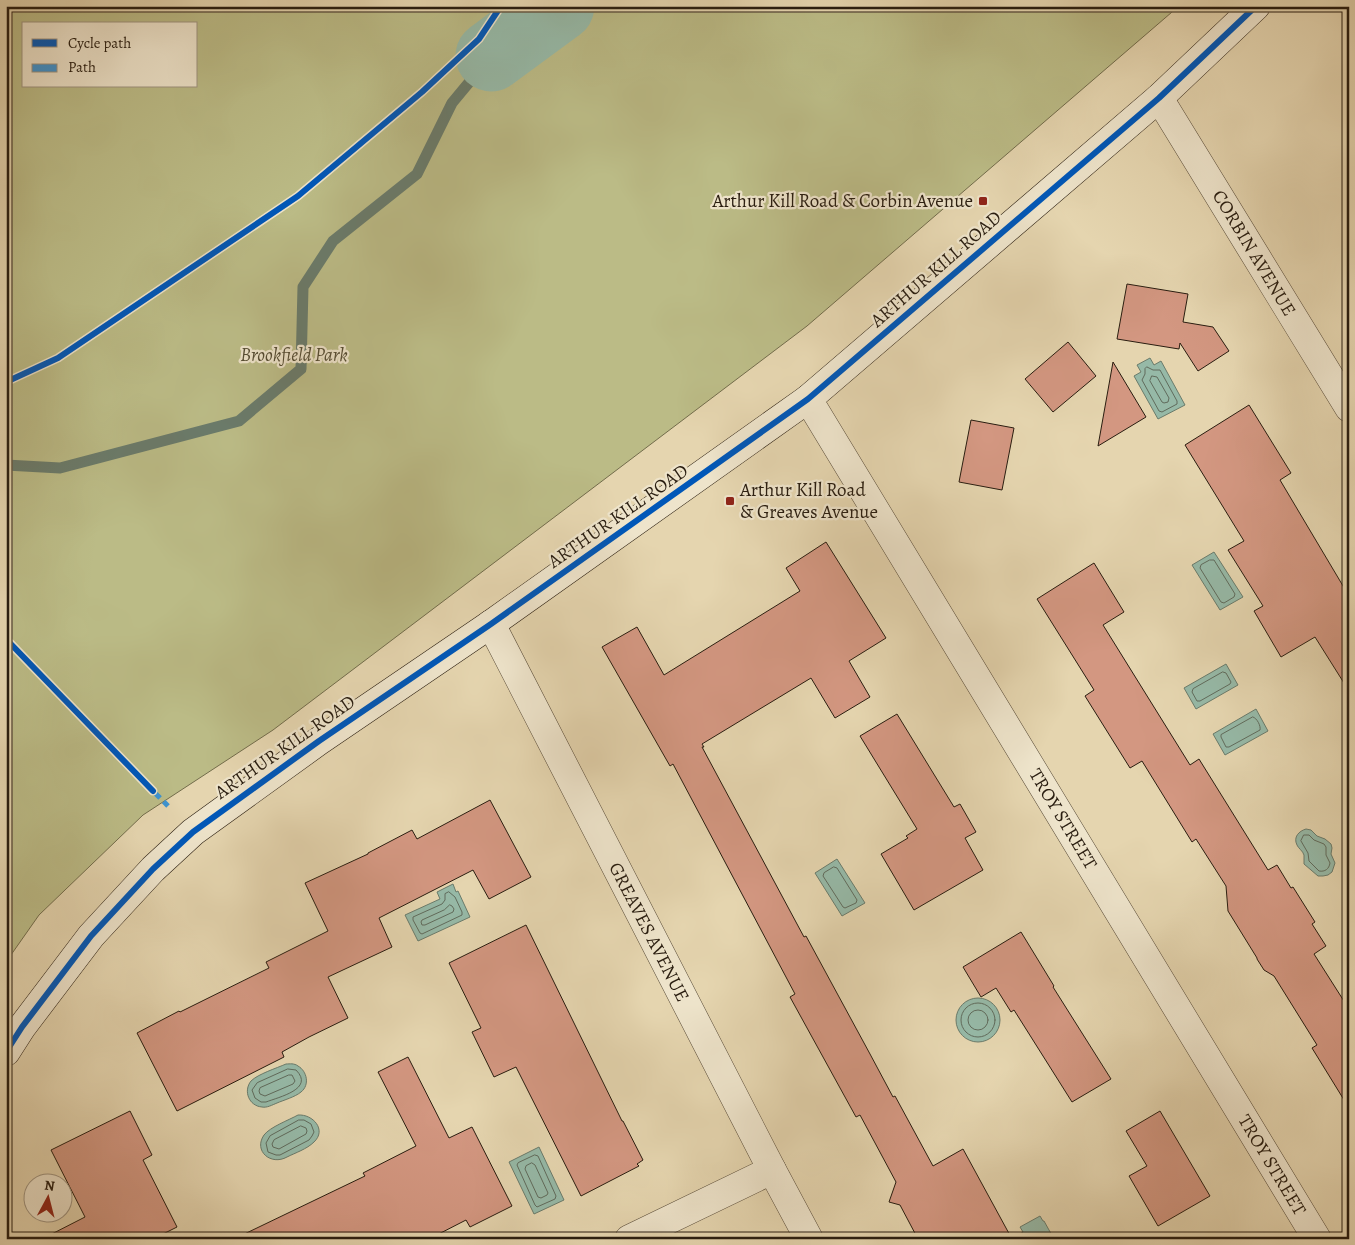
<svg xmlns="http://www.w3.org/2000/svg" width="1355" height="1245" viewBox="0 0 1355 1245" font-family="Alegreya,serif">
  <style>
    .green { fill: #bbbb86; stroke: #726c4b; fill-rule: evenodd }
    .water { fill: #96b9a7; stroke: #6a7b6b }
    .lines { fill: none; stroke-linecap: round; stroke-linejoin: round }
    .shore { stroke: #606b5c; stroke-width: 1 }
    .stream { stroke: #6a7b6b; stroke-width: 11 }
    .river { stroke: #96b9a7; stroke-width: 71 }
    .building { fill: #d39781; stroke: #291d10 }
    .street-casing { stroke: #584b38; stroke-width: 29 }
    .secondary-casing { stroke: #291d10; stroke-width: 29 }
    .path { stroke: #291d10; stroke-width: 3; stroke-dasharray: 1 2.5; stroke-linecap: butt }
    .street { stroke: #eee4cb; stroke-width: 28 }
    .secondary { stroke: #eee4cb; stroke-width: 28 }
    .quiet { stroke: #3c94d3; stroke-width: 5; stroke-dasharray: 10 5; stroke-linecap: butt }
    .cycleway-casing { stroke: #eee4cb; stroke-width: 9 }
    .cycleway { stroke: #0057b8; stroke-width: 6 }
    .poi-dot { fill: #8f2418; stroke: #eee4cb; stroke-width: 2 }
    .labels { text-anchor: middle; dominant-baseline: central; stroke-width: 4.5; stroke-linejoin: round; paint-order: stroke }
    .poi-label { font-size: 19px; fill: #291d10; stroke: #eee4cb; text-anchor: end }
    .street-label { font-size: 19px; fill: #291d10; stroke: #eee4cb }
    .park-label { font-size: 19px; font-style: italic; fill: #554c33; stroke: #eee4cb }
  </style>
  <rect width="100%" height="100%" fill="#e5d5af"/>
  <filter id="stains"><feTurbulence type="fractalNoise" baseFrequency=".004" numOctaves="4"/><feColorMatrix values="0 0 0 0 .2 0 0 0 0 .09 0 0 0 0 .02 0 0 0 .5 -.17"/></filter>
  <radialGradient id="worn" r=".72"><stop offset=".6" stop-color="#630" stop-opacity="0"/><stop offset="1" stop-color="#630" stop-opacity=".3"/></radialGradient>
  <path class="green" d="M6 6H1179L807 326 273 730 143 815 39 915 6 962ZM24 24H196V86H24Z"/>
  <g class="water">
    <path d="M1150 358 1154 365 1161 361 1185 405 1158 419 1134 376 1141 372 1137 365Z"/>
    <path d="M1214 552 1243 597 1220 610 1192 565Z"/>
    <path d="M1226 664 1238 685 1196 709 1184 688Z"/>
    <path d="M1256 709 1268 731 1225 755 1213 734Z"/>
    <path d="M1306 829 1311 830 1317 836 1325 839 1331 844 1332 848 1331 854 1335 863 1332 872 1328 875 1323 876H1318L1304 864C1304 861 1304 858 1304 855 1303 851 1298 848 1297 845 1293 837 1299 831 1306 829Z"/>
    <path d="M837 859 865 903 842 916 815 873Z"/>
    <path d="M453 884 456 892 458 891 470 917 418 941 405 915 440 899 437 892Z"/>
    <circle cx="978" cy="1020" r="22"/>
    <path d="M286 1064C290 1064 294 1063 298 1066 307 1071 310 1085 301 1092 295 1097 284 1100 277 1103 272 1105 267 1108 262 1107 249 1106 243 1091 251 1081 258 1074 277 1068 286 1064Z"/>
    <path d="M298 1115C313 1114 327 1130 314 1142 307 1149 295 1153 287 1157 271 1166 253 1151 264 1135 270 1127 289 1120 298 1115Z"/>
    <path d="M539 1147 564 1200 534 1214 509 1162Z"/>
    <path d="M1040 1216 1043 1221H1044L1054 1239H1023L1020 1234 1023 1232 1020 1227Z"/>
  </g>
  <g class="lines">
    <g class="shore">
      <path d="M1147 367 1153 370H1160L1177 401V404L1162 412 1159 411 1142 380 1145 374V369Z"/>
      <path d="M1152 376 1157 377 1169 398 1168 402 1164 403 1162 402 1150 381Z"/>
      <path d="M1210 560H1214L1235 594 1234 597 1224 603 1221 602 1200 568 1201 565Z"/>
      <path d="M1223 672 1226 673 1231 682 1230 684 1200 701H1197L1192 692 1193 689Z"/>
      <path d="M1253 717C1257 718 1261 726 1260 730L1229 747H1226L1221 737V735Z"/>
      <path d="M1304 835H1309L1314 840 1324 844 1326 847V855L1330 863C1329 869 1325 872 1319 871L1309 861 1308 853 1301 841Z"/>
      <path d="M834 867 837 868 857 900 856 903 845 908 843 907 823 876 824 873Z"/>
      <path d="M449 892 455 897 462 912V915L422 934 420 933 413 920V917L442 904 445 900V894Z"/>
      <path d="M450 905 452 906 454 909 453 912 425 925H422L421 922 422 920 444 910Z"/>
      <circle cx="978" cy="1020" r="17"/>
      <circle cx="978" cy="1020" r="10"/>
      <path d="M288 1069 296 1070C315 1089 279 1097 266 1102H261L255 1098 252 1090 257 1083Z"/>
      <path d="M289 1075H292L295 1081 293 1084 265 1096 260 1094 259 1091 260 1088Z"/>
      <path d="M299 1120H304L311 1124 314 1132 312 1136 309 1140 280 1155H276L268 1152 266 1143 270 1136Z"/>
      <path d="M301 1126 306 1128 307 1131 306 1134 279 1149 273 1147 272 1144 274 1140Z"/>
      <path d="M535 1155 538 1156 556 1196 555 1199 537 1207 535 1205 517 1165 518 1163Z"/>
      <path d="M532 1163 535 1165 548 1193 547 1195 541 1198 538 1197 525 1169 526 1166Z"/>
    </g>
    <path class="stream" d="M6 465 60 468 239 421 301 369 303 287 333 241 417 174 452 103 491 56"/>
    <path class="river" d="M491 56 559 6"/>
  </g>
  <g class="building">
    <path d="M1127 284 1188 294 1183 322 1213 327 1229 351 1198 371 1180 343 1179 349 1117 339Z"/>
    <path d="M1068 342 1096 376 1053 412 1025 379Z"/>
    <path d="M1113 362 1146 417 1098 446Z"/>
    <path d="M1249 405 1291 473 1280 480 1349 596V691L1315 637 1281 657 1254 611 1263 606 1228 550 1244 541 1185 445Z"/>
    <path d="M971 420 1014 428 1002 490 959 482Z"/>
    <path d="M826 542 886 638 849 661 870 697 835 718 811 678 702 744 704 747H702L804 937 806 936 870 1054 893 1097 895 1096 933 1166 963 1149 1012 1239H918L900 1205 889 1202 896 1182 860 1115 856 1117 790 997 795 994 673 764 670 766 602 647 637 627 664 675 800 591 786 568Z"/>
    <path d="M1094 563 1124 612 1103 625 1190 765 1199 759 1268 870 1277 865 1291 888 1293 887 1315 922 1312 924 1326 946 1314 954 1349 1009V1108L1312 1048 1317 1045 1274 976 1264 970 1257 959V958L1228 911 1226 886 1196 839 1192 842 1142 761 1130 768 1085 696 1094 690 1037 599Z"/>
    <path d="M897 714 954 807 960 804 976 832 965 838 983 870 914 910 881 854 908 838 906 836 917 829 860 736Z"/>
    <path d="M490 800 531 877 489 899 473 870 379 918 392 947 328 977 348 1018 309 1037 282 1052 284 1057 177 1111 137 1033 179 1011 180 1012 269 968 266 962 328 931 305 883 368 854V853L412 830 417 839Z"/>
    <path d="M526 925 622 1121H623L643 1160 637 1164 639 1166 581 1196 516 1067 494 1077 472 1032 481 1028 449 963Z"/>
    <path d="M1021 932 1054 986 1053 987 1111 1079 1072 1102 1014 1010 1011 1012 996 988 981 997 963 967Z"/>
    <path d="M408 1057 449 1138 472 1127 512 1206 470 1227 466 1220 429 1239H234L365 1176 363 1173 416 1146 378 1072Z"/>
    <path d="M130 1111 152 1155 143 1160 177 1227 153 1239H42L85 1217 51 1150Z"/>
    <path d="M1160 1111 1210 1196 1158 1226 1129 1176 1147 1166 1126 1131Z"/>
  </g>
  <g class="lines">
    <defs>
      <g id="street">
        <path d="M1159 98 1349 408"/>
        <path d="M808 399 1317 1239"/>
        <path d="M491 624 772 1170 809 1239"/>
        <path d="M629 1239 772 1170"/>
      </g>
      <path id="secondary" d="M6 1052 22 1027 91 936 153 869 193 832 319 741 491 624 808 399 1159 98 1256 6"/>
    </defs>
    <use href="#street" class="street-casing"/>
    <use href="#secondary" class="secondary-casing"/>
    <g class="path">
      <path d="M6 382 58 358 298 196 422 92 479 39 501 6"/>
      <path d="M6 639 153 791"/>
    </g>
    <use href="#street" class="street"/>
    <use href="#secondary" class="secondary"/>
    <path class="quiet" d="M153 791 168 806"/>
    <defs>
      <g id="cycleway">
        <path d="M6 382 58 358 298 196 422 92 479 39 501 6"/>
        <path d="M6 639 153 791"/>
        <path d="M6 1052 22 1027 91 936 153 869 193 832 319 741 491 624 808 399 1159 98 1256 6"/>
      </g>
    </defs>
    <use href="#cycleway" class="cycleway-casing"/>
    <use href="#cycleway" class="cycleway"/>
  </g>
  <g class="poi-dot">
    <rect x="978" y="196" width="10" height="10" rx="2.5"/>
    <rect x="725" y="496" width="10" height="10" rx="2.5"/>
  </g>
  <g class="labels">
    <g class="poi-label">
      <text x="973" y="201">Arthur Kill Road &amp; Corbin Avenue</text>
      <text x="740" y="490" text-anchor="start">Arthur Kill Road<tspan x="740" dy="22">&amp; Greaves Avenue</tspan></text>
    </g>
    <g class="street-label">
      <text transform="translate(1254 253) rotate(59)">CORBIN AVENUE</text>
      <text transform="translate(936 269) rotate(-41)">ARTHUR KILL ROAD</text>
      <text transform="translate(618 516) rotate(-35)">ARTHUR KILL ROAD</text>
      <text transform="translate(285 747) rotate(-35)">ARTHUR KILL ROAD</text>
      <text transform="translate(1063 819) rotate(59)">TROY STREET</text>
      <text transform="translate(649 932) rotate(63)">GREAVES AVENUE</text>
      <text transform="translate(1272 1165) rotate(59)">TROY STREET</text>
    </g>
    <g class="park-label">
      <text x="294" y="355">Brookfield Park</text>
    </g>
  </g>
  <rect width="1355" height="1245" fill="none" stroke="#e5d5af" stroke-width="25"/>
  <rect x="8" y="8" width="1340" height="1230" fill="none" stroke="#291d10" stroke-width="2.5"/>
  <rect x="12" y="12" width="1330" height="1220" fill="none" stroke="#291d10"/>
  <rect x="22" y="22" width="175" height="65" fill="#eee4cb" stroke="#9f9480"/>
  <rect x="32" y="39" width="25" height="8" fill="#0057b8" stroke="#9f9480"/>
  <text x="68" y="48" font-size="15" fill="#291d10">Cycle path</text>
  <rect x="32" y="64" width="25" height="8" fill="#3c94d3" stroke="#9f9480"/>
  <text x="68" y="72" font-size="15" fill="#291d10">Path</text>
  <g transform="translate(48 1198) rotate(7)"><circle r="24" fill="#eee4cb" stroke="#9f9480"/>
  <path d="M0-4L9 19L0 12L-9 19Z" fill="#8f2418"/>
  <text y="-8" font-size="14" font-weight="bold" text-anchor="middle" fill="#291d10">N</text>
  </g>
  <rect width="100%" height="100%" filter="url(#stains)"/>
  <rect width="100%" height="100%" fill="url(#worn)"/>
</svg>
